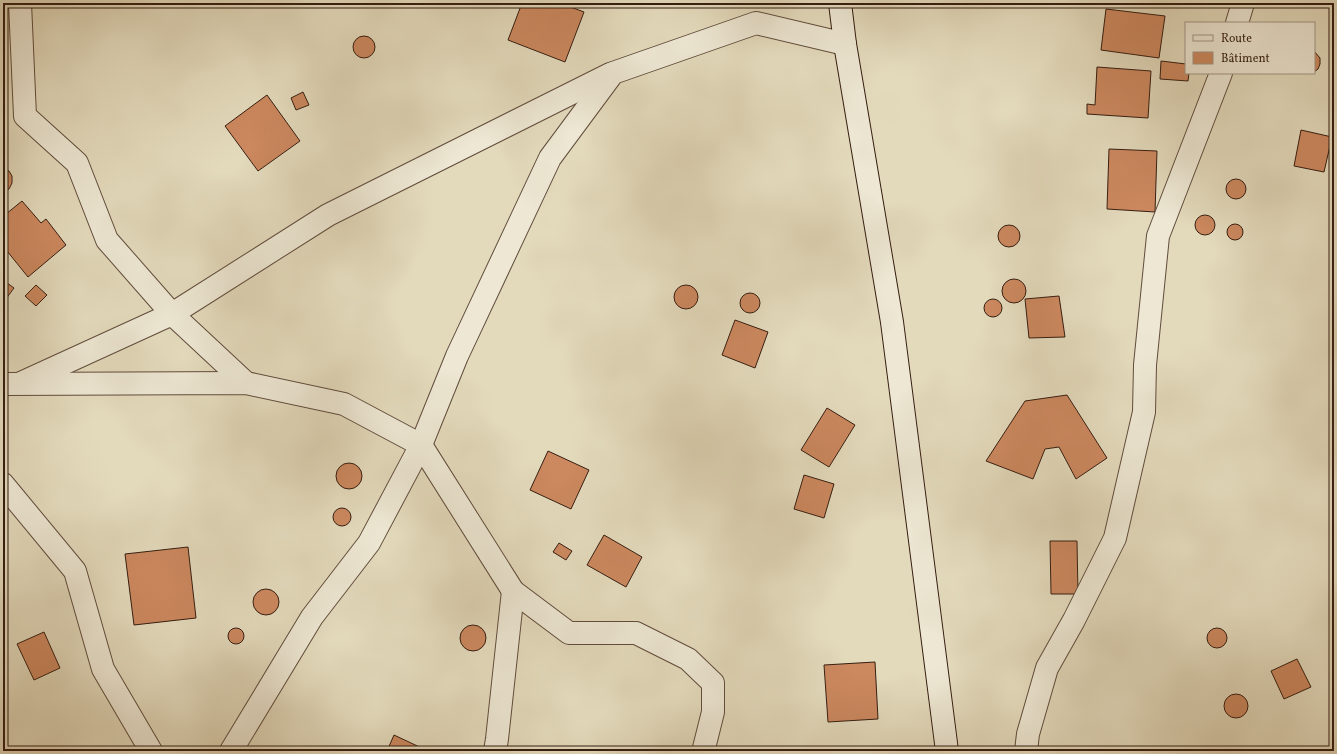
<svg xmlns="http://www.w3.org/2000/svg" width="1337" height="754" viewBox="0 0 1337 754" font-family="Vollkorn,serif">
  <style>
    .building { fill: #cc885f; stroke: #351d11 }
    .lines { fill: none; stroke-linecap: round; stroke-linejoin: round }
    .street-casing { stroke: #604c3c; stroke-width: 24 }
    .secondary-casing { stroke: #351d11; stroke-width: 24 }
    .street { stroke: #ede7d3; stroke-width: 22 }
    .secondary { stroke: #ede7d3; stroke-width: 22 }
  </style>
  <rect width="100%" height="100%" fill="#e3dabc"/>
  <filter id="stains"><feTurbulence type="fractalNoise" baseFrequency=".005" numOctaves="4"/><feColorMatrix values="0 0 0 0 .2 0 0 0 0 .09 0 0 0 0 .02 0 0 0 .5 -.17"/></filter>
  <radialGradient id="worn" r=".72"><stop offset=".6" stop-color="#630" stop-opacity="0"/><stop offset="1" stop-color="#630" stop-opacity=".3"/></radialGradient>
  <g class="building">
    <path d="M522 3H560L584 12 565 62 508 40Z"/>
    <path d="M1106 9 1165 16 1159 58 1101 50Z"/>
    <circle cx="364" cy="47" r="11"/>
    <path d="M1314 51 1320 58V64L1318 69 1314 72Z"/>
    <path d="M1161 61 1186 64V73H1189L1188 81 1160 79Z"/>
    <path d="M1097 67 1151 71 1148 118 1087 114V104L1095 105Z"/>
    <path d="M303 92 309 105 296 110 291 98Z"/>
    <path d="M267 95 300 141 258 171 225 126Z"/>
    <path d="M1301 130 1332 137 1324 172 1294 166Z"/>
    <path d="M1109 149 1157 151 1155 212 1107 209Z"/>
    <path d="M3 168 9 171 12 176V183L9 189 3 192Z"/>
    <circle cx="1236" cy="189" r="10"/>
    <path d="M22 201 41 223 46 219 66 245 28 277 3 246V211L6 214Z"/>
    <circle cx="1205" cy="225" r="10"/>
    <circle cx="1235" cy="232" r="8"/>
    <circle cx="1009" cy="236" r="11"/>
    <circle cx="1014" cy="291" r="12"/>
    <path d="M3 280 14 288 3 303Z"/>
    <path d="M36 285 47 295 36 306 25 296Z"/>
    <circle cx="686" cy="297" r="12"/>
    <circle cx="750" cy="303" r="10"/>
    <path d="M1059 296 1065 337 1029 338 1025 299Z"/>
    <circle cx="993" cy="308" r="9"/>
    <path d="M735 320 768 332 755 368 722 355Z"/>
    <path d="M1067 395 1107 458 1076 479 1059 447 1045 449 1033 479 986 461 1025 401Z"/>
    <path d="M827 408 855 425 829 467 801 450Z"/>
    <path d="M548 451 589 470 571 509 530 490Z"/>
    <circle cx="349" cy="476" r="13"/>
    <path d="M804 475 834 484 824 518 794 509Z"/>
    <circle cx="342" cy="517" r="9"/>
    <path d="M604 535 642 557 626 587 587 565Z"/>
    <path d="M1050 541H1077L1078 594H1051Z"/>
    <path d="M559 543 572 551 566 560 553 552Z"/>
    <path d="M188 547 196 618 134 625 125 554Z"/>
    <circle cx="266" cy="602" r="13"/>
    <circle cx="473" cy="638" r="13"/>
    <circle cx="1217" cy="638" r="10"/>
    <circle cx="236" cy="636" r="8"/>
    <path d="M44 632 60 668 34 680 17 644Z"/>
    <path d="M1297 659 1311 687 1284 699 1271 671Z"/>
    <path d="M875 662 878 719 828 722 824 665Z"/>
    <circle cx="1236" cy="706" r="12"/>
    <path d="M394 735 428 751H387Z"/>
  </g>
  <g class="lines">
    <defs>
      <g id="street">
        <path d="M20 3 25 116 77 163 107 240 172 314 246 383"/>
        <path d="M1237 23 1243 3"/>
        <path d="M21 383 172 314 328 215 610 74"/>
        <path d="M3 384 246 383 344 404 421 445 513 591"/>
        <path d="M3 484 75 571 103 669 151 751"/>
        <path d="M231 751 312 617 369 543 421 445 457 356 550 158 613 73 756 23 845 44"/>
        <path d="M495 751 497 739 513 591 569 633H636L688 659 713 683V712L704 748 705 751"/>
        <path d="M1026 751 1028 734 1047 668 1074 620 1115 538 1144 412 1145 365 1158 236 1221 73"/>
      </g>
      <path id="secondary" d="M840 3 845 44 892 322 947 751"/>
    </defs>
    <use href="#street" class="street-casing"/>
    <use href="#secondary" class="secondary-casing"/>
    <use href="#street" class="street"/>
    <use href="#secondary" class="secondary"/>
  </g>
  <rect width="1337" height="754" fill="none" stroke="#e3dabc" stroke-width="16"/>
  <rect x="4" y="4" width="1329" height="746" fill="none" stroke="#351d11" stroke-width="2"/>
  <rect x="8" y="8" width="1321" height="738" fill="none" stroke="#351d11"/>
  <rect x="1185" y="22" width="130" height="52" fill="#ede7d3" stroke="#a39685"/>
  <rect x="1193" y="35" width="20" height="6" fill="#ede7d3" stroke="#a39685"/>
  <text x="1221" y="42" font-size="12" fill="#351d11">Route</text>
  <rect x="1193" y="52" width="20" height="12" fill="#cc885f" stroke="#a39685"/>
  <text x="1221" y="62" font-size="12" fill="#351d11">Bâtiment</text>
  <rect width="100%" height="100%" filter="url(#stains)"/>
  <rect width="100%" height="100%" fill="url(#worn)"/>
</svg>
